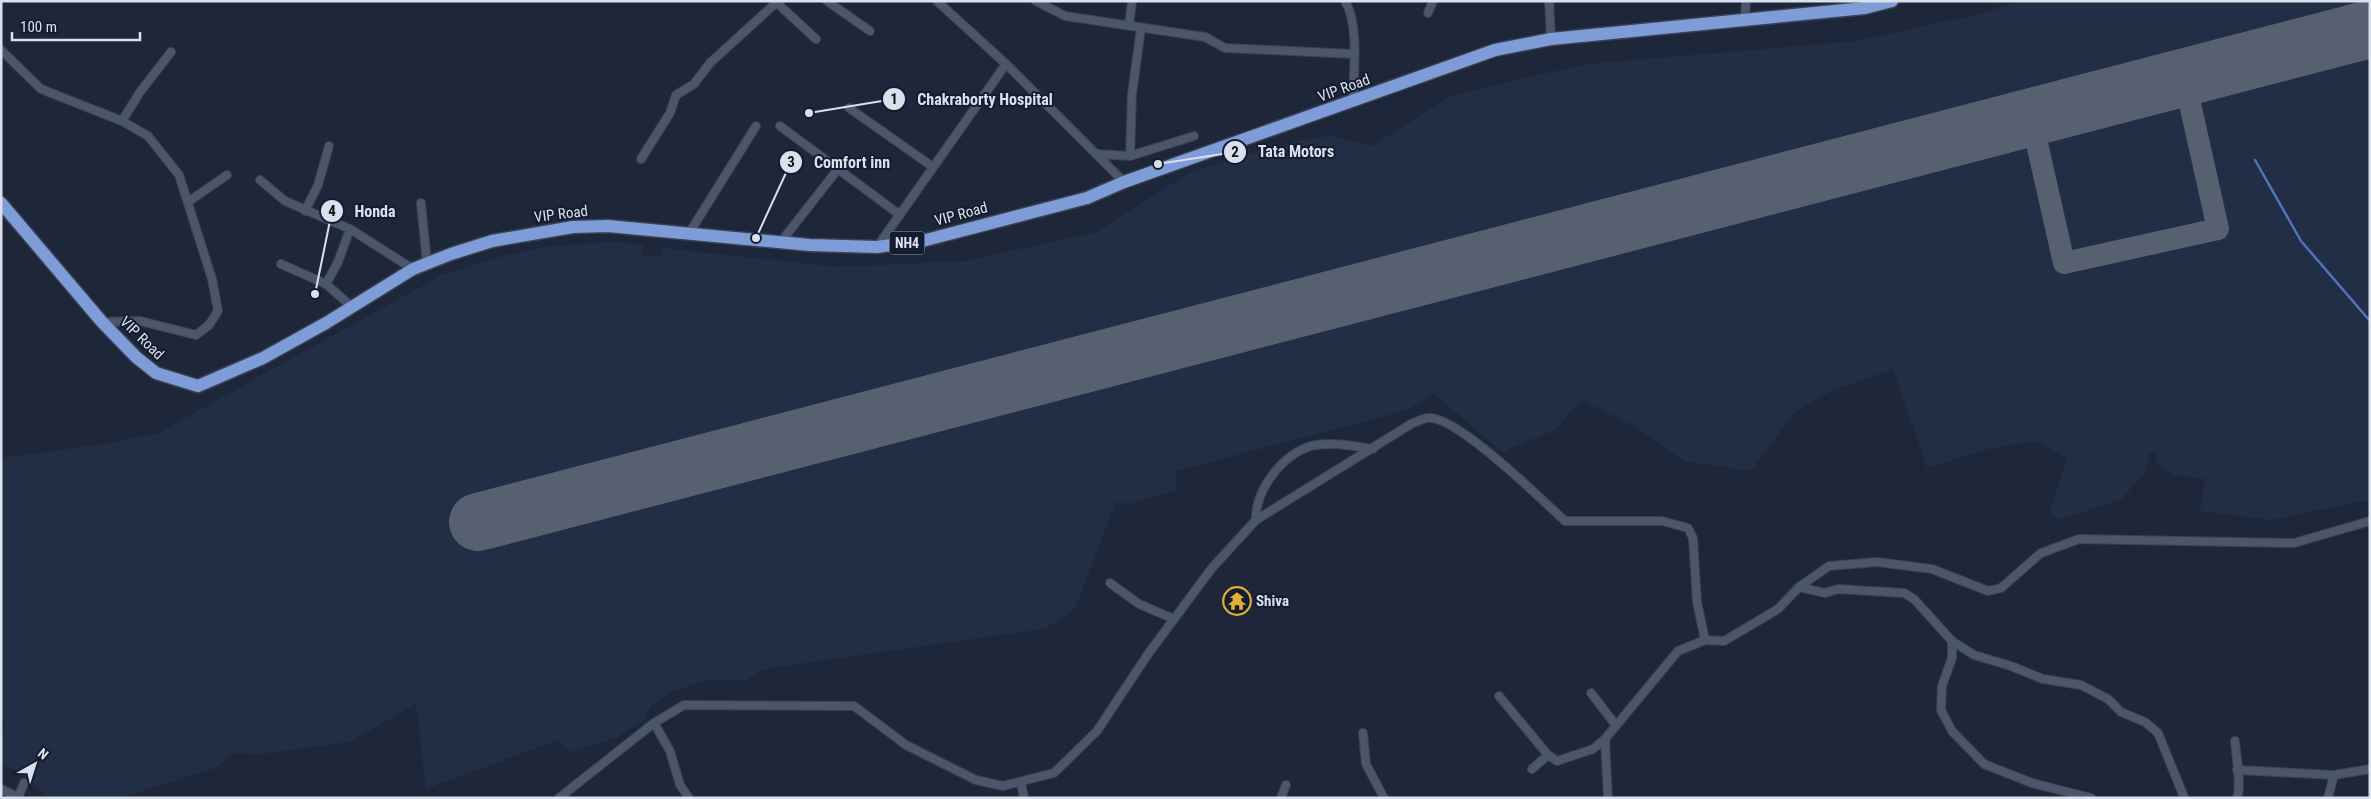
<svg xmlns="http://www.w3.org/2000/svg" width="2371" height="799" viewBox="0 0 2371 799" font-family="'Roboto Condensed',sans-serif">
  <style>
    .built { fill: #222e46 }
    .lines { fill: none; stroke-linecap: round; stroke-linejoin: round }
    .stream { stroke: #5173ba; stroke-width: 2.5 }
    .taxiway { stroke: #576070; stroke-width: 22 }
    .runway { stroke: #576070; stroke-width: 58 }
    .minor-casing { stroke: #3a4151; stroke-width: 10 }
    .trunk-casing { stroke: #3a4151; stroke-width: 15 }
    .minor { stroke: #4b566b; stroke-width: 8 }
    .trunk { stroke: #7e9cd7; stroke-width: 12 }
    .labels { text-anchor: middle; dominant-baseline: central; stroke-width: 4; stroke-linejoin: round; paint-order: stroke }
    .shield { fill: #141d2f; stroke: #9fa6b3; stroke-width: 1 }
    .shield-label { font-size: 14px; font-weight: bold; fill: #dae0ec }
    .street-label { font-size: 15px; fill: #dae0ec; stroke: #141d2f }
    .poi-label { font-size: 15px; font-weight: bold; fill: #dae0ec; stroke: #141d2f; text-anchor: start }
    .leader { fill: none; stroke: #dae0ec; stroke-width: 2 }
    .callout-dot { fill: #dae0ec; stroke: #141d2f; stroke-width: 2 }
    .mark-label { font-size: 15px; text-anchor: middle; font-weight: bold; fill: #111 }
    .callout-label { font-size: 16px; text-anchor: middle; font-weight: bold; fill: #dae0ec; stroke: #141d2f; stroke-width: 4; stroke-linejoin: round; paint-order: stroke }
  </style>
  <rect width="100%" height="100%" fill="#1d2739"/>
  <path class="built" d="M2020 1H2370V500L2270 520 2200 511 2205 479 2173 475 2156 464 2157 453H2150L2145 472 2122 499 2058 520 2050 511 2067 459 2036 441 1987 449 1927 468 1893 369 1831 391 1795 412 1751 471 1684 461 1639 429 1581 400 1555 430 1509 449 1505 454 1434 394 1408 410 1176 471 1177 490 1129 504 1116 502 1075 609 1045 629 791 665 760 670 747 680 702 681 674 691 651 705 644 720 618 737 571 752 558 740 426 789 416 704 349 742 261 754 233 753 216 768 119 798H44L42 792 14 769 1 764V741L5 723 1 721V458L110 443 158 433 442 275 502 256 551 246 614 242 643 245 641 255 661 256 663 248 837 267 965 261 1097 232 1189 173 1234 158 1301 140 1330 136 1372 146 1450 96 1586 64 1856 41 1979 14Z"/>
  <g class="lines">
    <path class="stream" d="M2255 160 2301 241 2370 321"/>
    <path class="taxiway" d="M2031 117 2064 263 2218 229 2184 77"/>
    <path class="runway" d="M478 522 2370 29"/>
    <defs>
      <g id="minor">
        <path d="M827 1 870 31"/>
        <path d="M937 1 1006 64 1124 182"/>
        <path d="M1036 1 1065 16 1205 37 1225 48 1354 54"/>
        <path d="M1345 1C1360 26 1353 73 1353 102"/>
        <path d="M1549 1 1551 39"/>
        <path d="M777 3 816 39"/>
        <path d="M1428 13 1433 1"/>
        <path d="M1745 19 1746 1"/>
        <path d="M1129 26 1132 1"/>
        <path d="M1 50 41 89 122 121 148 136 179 175 212 279 218 311 209 325 196 335 140 321 102 322"/>
        <path d="M849 108 933 167"/>
        <path d="M122 121 140 92 171 52"/>
        <path d="M780 126 900 215"/>
        <path d="M1096 154 1130 156 1194 136"/>
        <path d="M1130 156 1132 94 1141 28"/>
        <path d="M641 159 670 113 676 95 694 84 710 63 778 1"/>
        <path d="M260 180 285 201 350 229 413 269"/>
        <path d="M188 202 227 175"/>
        <path d="M421 203 427 263"/>
        <path d="M305 211 318 185 329 146"/>
        <path d="M688 235 756 126"/>
        <path d="M780 243 838 169"/>
        <path d="M877 247 1006 64"/>
        <path d="M281 264 326 284 352 307"/>
        <path d="M326 284 338 262 350 229"/>
        <path d="M1256 520C1255 490 1282 455 1311 446 1330 441 1354 446 1373 449"/>
        <path d="M1110 583 1139 604 1174 619"/>
        <path d="M1799 587 1825 593 1838 589 1904 593 1914 599 1952 641 1974 655 2011 666 2043 679 2081 685 2108 699 2121 712 2145 722 2158 733 2184 797"/>
        <path d="M1952 641V658L1942 686 1941 710 1952 731 1984 764 2032 783 2091 798"/>
        <path d="M1591 693 1615 724"/>
        <path d="M1499 696 1548 755 1557 761 1593 749 1605 739"/>
        <path d="M654 723 670 751 680 785 689 798"/>
        <path d="M1363 733 1366 764 1384 798"/>
        <path d="M2235 741C2236 757 2242 784 2237 798"/>
        <path d="M1532 769 1548 755"/>
        <path d="M2237 770 2334 775"/>
        <path d="M1021 783 1024 798"/>
        <path d="M1 789 18 797"/>
        <path d="M18 798 24 783"/>
        <path d="M559 798 654 723 684 705 854 706 906 745 976 780 1003 786 1054 773 1097 731 1148 654 1212 568 1256 520 1411 424C1416 422 1423 418 1429 418 1457 416 1542 500 1565 521H1662L1688 528 1693 538 1697 602 1705 640 1724 641 1778 609 1799 587 1829 566 1877 562 1932 569 1988 591 2001 588 2041 553 2079 539 2294 543 2370 521"/>
        <path d="M1281 798 1286 785"/>
        <path d="M1608 798 1605 739 1678 651 1705 640"/>
        <path d="M2328 798 2334 775 2370 769"/>
      </g>
      <path id="trunk" d="M1 203 102 322 136 357 156 373 198 386 263 358 326 323 413 269 451 254 492 241 573 227 608 226 810 245 877 247 926 240 1087 198 1124 182 1495 50 1551 39 1865 8 1892 1"/>
    </defs>
    <use href="#minor" class="minor-casing"/>
    <use href="#trunk" class="trunk-casing"/>
    <use href="#minor" class="minor"/>
    <use href="#trunk" class="trunk"/>
  </g>
  <defs>
    <symbol id="temple-ring" viewBox="-11 -11 22 22"><circle r="9.5" fill="#141d2f" stroke="#e3ae35" stroke-width="1.5"/><path d="M0-6L5-2H3V0L6.5 2.5H4V6H1.5V3h-3V6H-4V2.5H-6.5L-3 0V-2H-5Z" fill="#e3ae35"/></symbol>
  </defs>
  <g fill-rule="evenodd">
    <use href="#temple-ring" x="1221" y="585" width="32" height="32"/>
  </g>
  <g class="labels">
    <rect class="shield" x="889.5" y="231.5" width="35" height="23" rx="4"/>
    <g class="shield-label">
      <text x="907" y="243">NH4</text>
    </g>
    <g class="street-label">
      <text transform="translate(1344 88) rotate(-20)">VIP Road</text>
      <text transform="translate(561 214) rotate(-7)">VIP Road</text>
      <text transform="translate(961 214) rotate(-15)">VIP Road</text>
      <text transform="translate(142 338) rotate(44)">VIP Road</text>
    </g>
    <g class="poi-label">
      <text x="1256" y="601">Shiva</text>
    </g>
  </g>
  <path class="leader" d="M809 113L894 99M1158 164L1235 152M756 238L791 162M315 294L332 211"/>
  <g class="callout-dot">
    <circle cx="809" cy="113" r="5"/>
    <circle cx="1158" cy="164" r="5"/>
    <circle cx="756" cy="238" r="5"/>
    <circle cx="315" cy="294" r="5"/>
    <circle cx="894" cy="99" r="12"/>
    <circle cx="1235" cy="152" r="12"/>
    <circle cx="791" cy="162" r="12"/>
    <circle cx="332" cy="211" r="12"/>
  </g>
  <g class="mark-label">
    <text x="894" y="104">1</text>
    <text x="1235" y="157">2</text>
    <text x="791" y="167">3</text>
    <text x="332" y="216">4</text>
  </g>
  <g class="callout-label">
    <text x="985" y="105">Chakraborty Hospital</text>
    <text x="1296" y="157">Tata Motors</text>
    <text x="852" y="168">Comfort inn</text>
    <text x="375" y="217">Honda</text>
  </g>
  <rect width="2371" height="799" fill="none" stroke="#dae0ec" stroke-width="5"/>
  <g transform="translate(35 764) rotate(39)" stroke="#141d2f" stroke-width="4" paint-order="stroke">
  <path d="M0-4L9 19L0 12L-9 19Z" fill="#dae0ec"/>
  <text y="-8" font-size="14" font-weight="bold" text-anchor="middle" fill="#dae0ec">N</text>
  </g>
  <path d="M12 32v8h128v-8" fill="none" stroke="#dae0ec" stroke-width="2.5"/>
  <text x="20" y="32" font-size="15" fill="#dae0ec" stroke="#141d2f" stroke-width="4" paint-order="stroke">100 m</text>
</svg>
